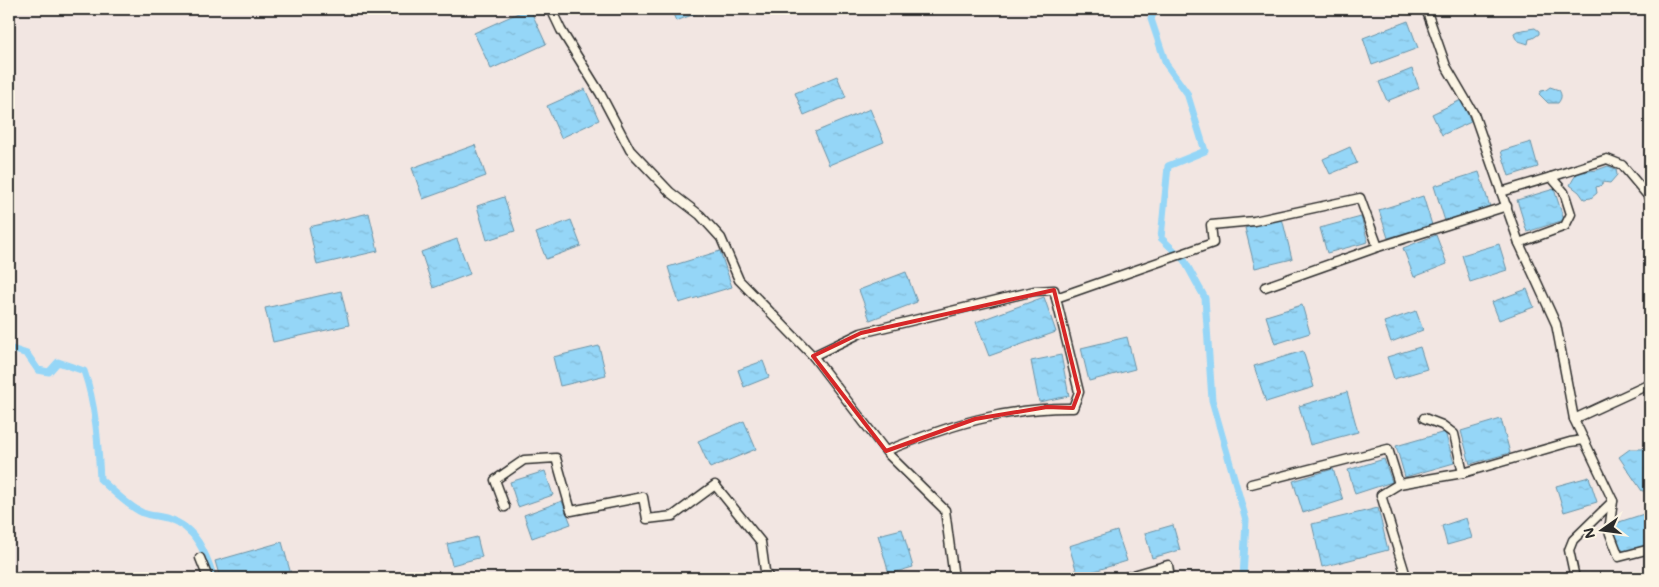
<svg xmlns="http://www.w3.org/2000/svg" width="1659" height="587" viewBox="0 0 1659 587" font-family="Mali,sans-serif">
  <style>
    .water { fill: url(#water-ripples); stroke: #6b92a5 }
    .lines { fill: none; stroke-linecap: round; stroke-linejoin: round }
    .canal { stroke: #95d6f7; stroke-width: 7 }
    .minor-casing { stroke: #2b2b2b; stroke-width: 11 }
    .minor { stroke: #fcf5e5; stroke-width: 8 }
    .marked { fill: none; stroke: #d62828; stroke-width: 4; stroke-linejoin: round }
  </style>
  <defs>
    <pattern id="water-ripples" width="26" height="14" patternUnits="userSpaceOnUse" patternTransform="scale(1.25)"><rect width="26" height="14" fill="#95d6f7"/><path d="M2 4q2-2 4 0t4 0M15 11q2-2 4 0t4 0" fill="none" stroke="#81b8d4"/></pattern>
  </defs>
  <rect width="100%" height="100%" fill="#f2e6e2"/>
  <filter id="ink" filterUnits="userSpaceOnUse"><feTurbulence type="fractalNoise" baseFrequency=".02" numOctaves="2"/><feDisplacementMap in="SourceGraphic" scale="10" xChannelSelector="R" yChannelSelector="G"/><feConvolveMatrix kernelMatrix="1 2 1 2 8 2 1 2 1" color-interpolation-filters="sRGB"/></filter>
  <g filter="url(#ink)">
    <g class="water">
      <path d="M527 9H530L546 44 491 69 474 33Z"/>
      <path d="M671 9H708L676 21Z"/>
      <path d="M1408 21 1418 48 1372 65 1363 38Z"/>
      <path d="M1535 28 1539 31V34L1533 38 1529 39 1528 44C1520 41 1515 42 1514 33L1517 31Z"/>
      <path d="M1412 69 1419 88 1387 101 1379 82Z"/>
      <path d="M837 76 846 97 804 115 795 93Z"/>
      <path d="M1550 87 1559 90C1562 95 1562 98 1558 103H1548L1539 94 1541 91 1546 90Z"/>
      <path d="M585 89 599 120 561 138 547 106Z"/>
      <path d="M1461 100 1471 122 1442 135 1432 114Z"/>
      <path d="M870 109 884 142 829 165 815 132Z"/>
      <path d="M1531 142 1538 167 1509 176 1501 151Z"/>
      <path d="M475 145 486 176 423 199 412 168Z"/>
      <path d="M1350 147 1357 163 1330 174 1323 159Z"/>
      <path d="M1608 166 1616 169 1617 175 1610 183 1603 182 1602 185 1596 187 1597 193 1591 198 1584 199 1579 192 1570 185C1580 166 1580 173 1597 170 1601 169 1604 167 1608 166Z"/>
      <path d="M1479 172 1490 207 1445 221 1434 186Z"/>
      <path d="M1554 189 1564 220 1527 232 1517 200Z"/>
      <path d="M1423 196 1432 225 1388 238 1379 210Z"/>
      <path d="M504 197 515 231 487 240 477 206Z"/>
      <path d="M369 213 378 251 317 265 309 227Z"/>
      <path d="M1361 217 1368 242 1327 253 1320 228Z"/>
      <path d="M1282 218 1292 259 1255 268 1245 228Z"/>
      <path d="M571 220 581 246 546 259 536 233Z"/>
      <path d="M1436 235 1447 264 1414 277 1403 248Z"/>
      <path d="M457 239 470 274 433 288 421 252Z"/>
      <path d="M1499 244 1507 270 1470 282 1462 255Z"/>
      <path d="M720 251 732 287 679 303 668 267Z"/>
      <path d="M906 272 917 302 870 320 859 290Z"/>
      <path d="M1527 289 1534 307 1499 320 1492 302Z"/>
      <path d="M341 291 349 325 273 342 265 308Z"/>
      <path d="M1044 297 1056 332 989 356 976 322Z"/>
      <path d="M1302 305 1310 333 1275 344 1266 316Z"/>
      <path d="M1416 311 1423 330 1391 342 1384 322Z"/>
      <path d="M1127 337 1135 369 1089 381 1081 348Z"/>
      <path d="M599 346 606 375 560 386 553 357Z"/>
      <path d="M1420 347 1427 369 1394 379 1387 357Z"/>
      <path d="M1303 351 1314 387 1266 402 1254 366Z"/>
      <path d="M1061 355 1069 396 1039 402 1031 361Z"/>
      <path d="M763 361 769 377 744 387 738 370Z"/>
      <path d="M1347 392 1358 432 1310 445 1299 406Z"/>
      <path d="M1501 419 1510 453 1470 464 1461 431Z"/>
      <path d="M744 421 756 449 710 468 698 441Z"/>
      <path d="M1445 432 1454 463 1405 477 1396 446Z"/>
      <path d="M1650 446V490L1642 491 1619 457 1630 449H1642Z"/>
      <path d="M1384 459 1392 482 1355 494 1348 470Z"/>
      <path d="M1333 469 1343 500 1303 513 1293 481Z"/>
      <path d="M545 471 553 495 518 507 510 482Z"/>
      <path d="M1589 477 1597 502 1564 512 1556 486Z"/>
      <path d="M562 501 571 524 532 538 524 515Z"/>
      <path d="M1378 508 1388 550 1322 567 1312 524Z"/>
      <path d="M1650 512V546L1626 553C1618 547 1610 533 1616 523Z"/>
      <path d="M1466 518 1472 538 1447 545 1442 526Z"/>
      <path d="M1173 525 1180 550 1152 558 1145 533Z"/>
      <path d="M902 529 913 567 889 574 878 535Z"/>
      <path d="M1117 531 1127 561 1078 576 1069 546Z"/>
      <path d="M477 537 482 557 452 565 447 544Z"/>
      <path d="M282 542 292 578H220L215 561Z"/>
    </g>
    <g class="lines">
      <g class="canal">
        <path d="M1155 9 1151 19 1166 64 1187 93 1205 151 1168 166 1161 238 1184 260 1205 298 1212 400 1246 520 1243 578"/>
        <path d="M9 348 27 354 38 370 49 372 58 362 84 371C96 405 98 443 100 479 111 489 129 507 143 513 151 516 160 516 169 519 196 527 206 554 214 578"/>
      </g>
      <defs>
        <g id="minor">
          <path d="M551 9 561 30 600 93 630 150 670 192 700 215 721 238 739 280 813 356 888 454 945 510 954 578"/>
          <path d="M1426 9 1446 66 1474 114 1519 243 1556 324 1574 419 1613 501 1609 531 1619 557 1650 549"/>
          <path d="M1551 177 1607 159 1622 165 1648 196 1650 195"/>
          <path d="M1501 192 1551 177 1564 192 1571 214 1565 226 1519 243"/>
          <path d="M1265 287 1378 247"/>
          <path d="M813 356 861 333 1034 291 1054 290 1056 298 1213 243 1211 225 1254 221 1360 198 1378 247 1507 206"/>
          <path d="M1424 418 1442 425 1454 434 1463 473 1570 442 1584 440"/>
          <path d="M1574 419 1650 384"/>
          <path d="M886 451C947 426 1006 407 1073 408L1079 392 1056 298"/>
          <path d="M1251 484 1388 449 1399 484"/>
          <path d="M505 507 495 480 524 460 556 458 571 511 643 497 647 519 673 516 715 485 761 542 765 571 769 578"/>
          <path d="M200 558 208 578"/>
          <path d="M1405 573 1381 495 1399 484 1463 473"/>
          <path d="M1123 578 1168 565 1170 578"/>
          <path d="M1575 578 1569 550 1573 540 1613 501"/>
        </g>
      </defs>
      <use href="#minor" class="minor-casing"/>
      <use href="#minor" class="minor"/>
    </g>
  </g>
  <path class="marked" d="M1054 290 1079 392 1073 408 1047 407 975 419 886 451 813 356 861 333Z"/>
  <rect width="1659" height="587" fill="none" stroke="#fcf5e5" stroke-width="30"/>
  <rect x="15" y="15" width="1629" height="557" fill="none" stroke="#2b2b2b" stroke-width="2" filter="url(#ink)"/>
  <g transform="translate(1602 530) rotate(256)" stroke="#fcf5e5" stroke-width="4" paint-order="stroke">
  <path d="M0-4L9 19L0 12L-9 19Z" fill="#2b2b2b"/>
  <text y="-8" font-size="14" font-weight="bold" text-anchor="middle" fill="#2b2b2b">N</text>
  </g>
</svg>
